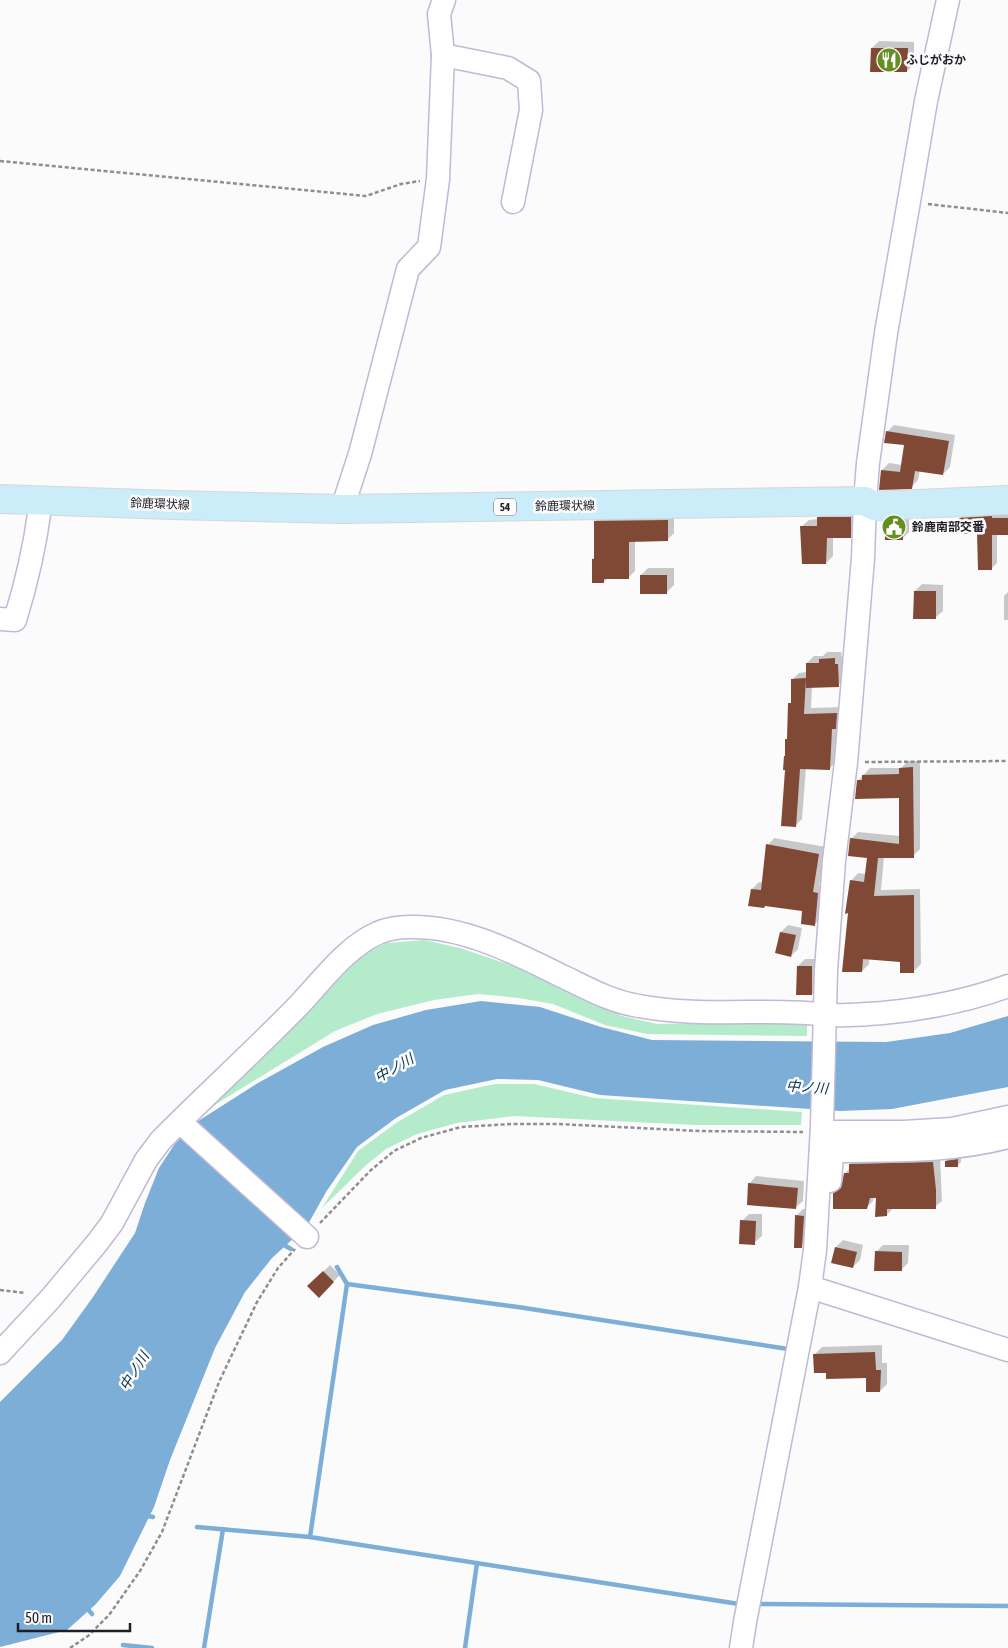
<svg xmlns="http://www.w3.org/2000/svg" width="1008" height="1648" viewBox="0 0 1008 1648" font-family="'Asap Condensed','Noto Sans JP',sans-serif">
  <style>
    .green { fill: #b4ebca }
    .water { fill: #7caed7 }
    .shadow { fill: #0003 }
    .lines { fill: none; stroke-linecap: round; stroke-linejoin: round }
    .stream { stroke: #7caed7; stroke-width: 4.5 }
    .building { fill: #7f4936 }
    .minor-casing { stroke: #c1b9d5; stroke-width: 25 }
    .major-casing { stroke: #d7d6d8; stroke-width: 30 }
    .path { stroke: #8f8d92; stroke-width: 2.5; stroke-dasharray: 4 2.5; stroke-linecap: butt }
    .minor { stroke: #fff; stroke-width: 22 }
    .major { stroke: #cbecf9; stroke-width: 28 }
    .labels { text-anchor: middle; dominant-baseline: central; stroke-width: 5; stroke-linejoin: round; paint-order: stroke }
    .shield { fill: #fbfbfb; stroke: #626067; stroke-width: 1 }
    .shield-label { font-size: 11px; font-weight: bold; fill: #201d27 }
    .poi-label { font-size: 12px; font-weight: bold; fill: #201d27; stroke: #fbfbfb; text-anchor: start }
    .street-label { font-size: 12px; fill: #201d27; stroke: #fbfbfb }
    .water-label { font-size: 14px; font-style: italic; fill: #032c47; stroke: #fbfbfb }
  </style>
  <rect width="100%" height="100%" fill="#fbfbfb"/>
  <g class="green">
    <path d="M424 940 460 948 528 971 622 1016 657 1024 807 1021V1036L647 1034 605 1025 553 1004 519 998 478 994 434 1000 377 1014 335 1031 200 1114 363 954 387 943Z"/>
    <path d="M495 1084H534L594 1098 802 1112 801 1125H695L513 1116 457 1123 417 1134 386 1149 365 1166 322 1208 358 1151 396 1123 444 1095Z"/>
  </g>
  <path class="water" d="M481 1001 540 1007 601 1027 652 1040 886 1042 950 1033 1008 1016V1087L892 1109 840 1111 600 1095 538 1080 497 1079 445 1090 396 1118 357 1147 326 1192 307 1226 272 1258 245 1292 215 1348 170 1460 154 1507 120 1576 95 1605 67 1630 0 1647V1402L62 1340 93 1297 135 1233 145 1203 159 1168 174 1145 195 1123 258 1083 323 1047 373 1025 426 1010Z"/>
  <g class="shadow">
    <path d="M879 41 914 42V64L907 71 872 48Z"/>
    <path d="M894 425 955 435 950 467 943 474 920 470 918 480 911 487 882 470 889 463 902 465 905 444 887 432Z"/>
    <path d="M858 510 857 529 850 537H833V556L826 563 801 527 809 520 818 519 825 511Z"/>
    <path d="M966 512H1008V533L997 534V563L991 569 979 532 960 518Z"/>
    <path d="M674 513V533L667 540H635V571L628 578H608L604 582 593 559 595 557V521L602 514Z"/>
    <path d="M909 514V532L902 539 886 522 893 515Z"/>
    <path d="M648 568H674V585L667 592 641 575Z"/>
    <path d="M922 584 943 585V611L935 618 915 591Z"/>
    <path d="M1008 592V620H1004V596Z"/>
    <path d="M827 652H841L842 658H845L846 678 838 685 812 686 811 708 843 707 836 762 829 769 806 768 802 819 795 826 786 769 790 704 793 701 792 680 799 673 807 672V663L814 656H823Z"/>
    <path d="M908 761H920V849L913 856H884L881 890 920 889 921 964 914 971 901 960 869 958V964L862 971 851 881 858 873 866 874 868 857 851 839 858 832 900 836V797L858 781 870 768H901Z"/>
    <path d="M774 838 826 847 819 886 824 887 821 917 815 924 803 910 752 889 759 882 763 883 768 845Z"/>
    <path d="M788 925 802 928 798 949 791 956 781 932Z"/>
    <path d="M805 959H819V987L812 994 798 966Z"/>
    <path d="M940 1156 942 1201 935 1207H894L887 1215 877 1197H874L873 1201 866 1208 835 1194 843 1186 845 1173 850 1168V1164L857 1158Z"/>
    <path d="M961 1157V1162L957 1166 946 1161 949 1158Z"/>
    <path d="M756 1176 804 1181 803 1201 795 1208 749 1184Z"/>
    <path d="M803 1209H810L809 1239 801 1246 796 1216Z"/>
    <path d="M749 1214H762V1236L754 1243 742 1221Z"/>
    <path d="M843 1240 863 1245 860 1260 853 1267 836 1247Z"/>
    <path d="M883 1245H909L908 1263 901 1270 876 1252Z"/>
    <path d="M330 1265 340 1275 319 1296 309 1286Z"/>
    <path d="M882 1345V1363H887V1384L880 1391 867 1377 828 1371 815 1354 822 1347Z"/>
  </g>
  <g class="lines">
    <g class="stream">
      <path d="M282 1244 291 1249"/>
      <path d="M337 1267 347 1284 310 1537 739 1604"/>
      <path d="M347 1284 518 1307 788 1349"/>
      <path d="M144 1515 153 1517"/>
      <path d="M197 1527 310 1537"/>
      <path d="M759 1604 1008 1606"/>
      <path d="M86 1607 92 1614"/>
      <path d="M123 1645 152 1648"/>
      <path d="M204 1648 223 1529"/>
      <path d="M465 1648 477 1563"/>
    </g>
  </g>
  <g class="building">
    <path d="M871 48H908L907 72H870Z"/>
    <path d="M886 431 949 441 943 475 915 471 912 489 879 490 881 470 900 472 904 445 884 443Z"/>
    <path d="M992 516V518H1008V535H992V570H978L977 533 960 534 959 518Z"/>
    <path d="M817 517H851V538H827L826 564H802L800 526H817Z"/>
    <path d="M668 520V541L629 542V579H604V583H592V559H594V521Z"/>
    <path d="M903 520V540H885V521Z"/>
    <rect x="640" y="575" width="27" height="19"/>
    <path d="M914 591H936V619H913Z"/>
    <path d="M835 658V664H838L839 687 806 688V663H819V659Z"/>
    <path d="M806 678 804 714 837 713 836 729H832L830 770 800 769 796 827 781 826 785 770H783L784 756H785V739H787L788 703H791V679Z"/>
    <path d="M913 767 914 858H878L874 896 914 895V973H900V962L863 959 862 972H842L848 913 845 914 850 880 864 882 867 858 848 856 850 838 899 844V798L855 799 857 780H862V775L899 774V768Z"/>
    <path d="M766 844 819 854 813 892 818 893 815 926 801 924 802 911 765 906 764 908 748 906 751 889 761 890Z"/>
    <path d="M780 932 796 935 791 957 775 953Z"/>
    <path d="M797 966H812V995H796Z"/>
    <path d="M958 1159V1167H945V1161Z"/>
    <path d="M933 1162 936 1190V1209H887V1216L875 1217 876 1198H870L867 1209H833V1193L841 1188 844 1173H849V1164Z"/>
    <path d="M748 1183 798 1188 796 1209 747 1205Z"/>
    <path d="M795 1215 804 1216 802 1248H794Z"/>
    <path d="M740 1220 756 1221 755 1245 739 1244Z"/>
    <path d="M835 1247 857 1252 853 1268 831 1263Z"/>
    <path d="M875 1251 902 1252V1271H874Z"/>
    <path d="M323 1271 334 1282 319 1298 307 1286Z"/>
    <path d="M875 1352 876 1370H881L880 1392H866V1378L826 1379V1373H814L813 1354Z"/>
  </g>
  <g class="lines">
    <defs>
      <g id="minor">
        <path d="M443 55 508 68 529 81 531 110 513 202"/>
        <path d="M342 509 360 454 408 269 429 247 438 179 443 55 439 14 444 0"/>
        <path d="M0 619 15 620C28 578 36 543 41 499"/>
        <path d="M180 1122 307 1237"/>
        <path d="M822 1132H904L952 1129 1008 1117"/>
        <path d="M830 1181 832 1155 840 1151C898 1150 951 1152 1008 1137"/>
        <path d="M810 1287 1008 1350"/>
        <path d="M0 1353 51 1298 97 1243 112 1223 146 1160 161 1140C206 1095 253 1052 298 1006 321 982 347 946 378 933 389 928 400 927 411 927 465 926 517 954 564 977 589 989 612 1002 639 1006 681 1014 725 1012 768 1012 790 1012 812 1013 835 1015 850 1016 867 1014 882 1013 926 1009 967 1001 1008 986"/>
        <path d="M741 1648 745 1622 810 1287 815 1250 822 1126 826 970 834 861 846 762 863 558 865 501 868 463 886 333 909 201 926 101 948 0"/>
      </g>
      <path id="major" d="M0 499 171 505 342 509 865 501 874 506 1008 500"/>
    </defs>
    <use href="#minor" class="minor-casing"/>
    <use href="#major" class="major-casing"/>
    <g class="path">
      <path d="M0 161 366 196 401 184 420 181"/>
      <path d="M928 204 1008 213"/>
      <path d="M865 762 1008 761"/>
      <path d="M320 1223 371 1170 394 1151 421 1138 461 1127 511 1124H558L699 1131 803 1132"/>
      <path d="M0 1290 25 1293"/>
      <path d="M70 1648 88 1636 109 1615 140 1571 162 1532 219 1382 257 1302 278 1268 295 1249"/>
    </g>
    <use href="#minor" class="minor"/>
    <use href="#major" class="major"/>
  </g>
  <defs>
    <symbol id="restaurant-disc" viewBox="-11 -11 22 22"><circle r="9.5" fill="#659021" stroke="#fbfbfb"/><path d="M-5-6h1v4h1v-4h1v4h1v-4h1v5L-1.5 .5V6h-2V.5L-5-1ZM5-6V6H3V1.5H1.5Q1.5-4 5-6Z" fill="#fff"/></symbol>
    <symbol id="civic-disc" viewBox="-11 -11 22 22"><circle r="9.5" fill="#659021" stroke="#fbfbfb"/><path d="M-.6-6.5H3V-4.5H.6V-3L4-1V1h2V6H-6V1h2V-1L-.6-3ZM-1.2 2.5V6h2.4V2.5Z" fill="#fff"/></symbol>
  </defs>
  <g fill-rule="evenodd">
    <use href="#restaurant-disc" x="875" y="46" width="28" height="28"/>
    <use href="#civic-disc" x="880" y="513" width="28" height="28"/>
  </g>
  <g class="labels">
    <rect class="shield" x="494" y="498.5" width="22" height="17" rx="4"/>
    <g class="shield-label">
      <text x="505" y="507">54</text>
    </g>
    <g class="poi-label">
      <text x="906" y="60">ふじがおか</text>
      <text x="912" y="527">鈴鹿南部交番</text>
    </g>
    <g class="street-label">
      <text transform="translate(160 504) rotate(2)">鈴鹿環状線</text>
      <text transform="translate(565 506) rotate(-1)">鈴鹿環状線</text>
    </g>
    <g class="water-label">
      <text transform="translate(394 1068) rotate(-30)">中ノ川</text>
      <text transform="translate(807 1087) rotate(4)">中ノ川</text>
      <text transform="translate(134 1371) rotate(-58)">中ノ川</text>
    </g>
  </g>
  <path d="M18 1623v8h112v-8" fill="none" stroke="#201d27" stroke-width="2.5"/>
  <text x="25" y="1623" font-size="15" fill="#201d27" stroke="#fbfbfb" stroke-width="4" paint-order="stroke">50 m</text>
</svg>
